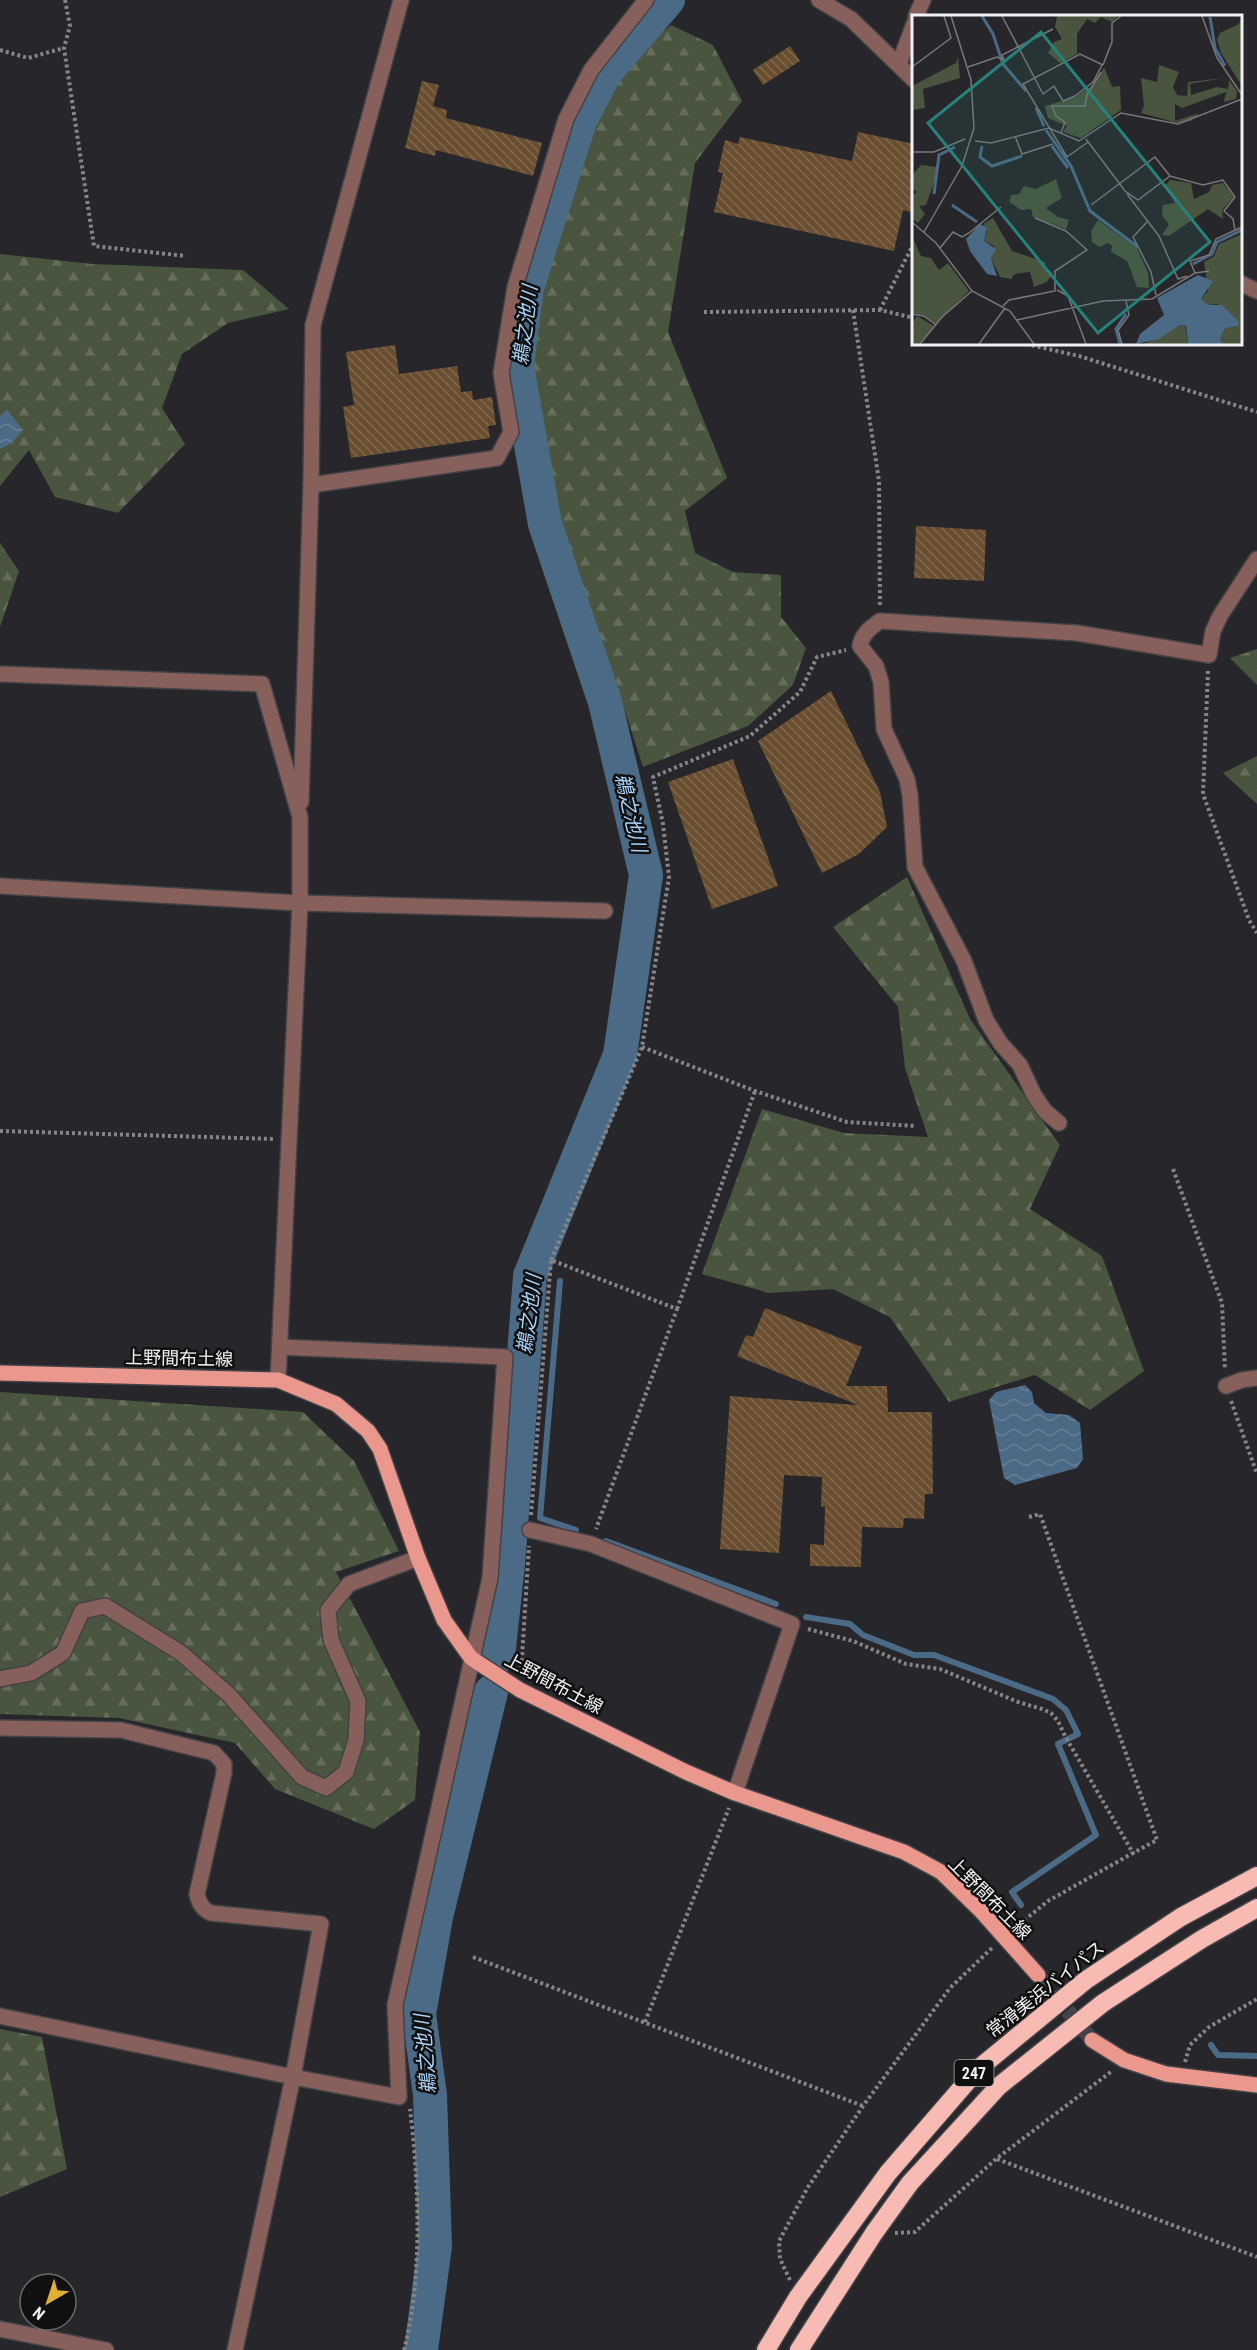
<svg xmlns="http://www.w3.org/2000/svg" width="1257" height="2350" viewBox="0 0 1257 2350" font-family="'Roboto Condensed','Noto Sans JP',sans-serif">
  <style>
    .forest { fill: url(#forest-firs) }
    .water { fill: url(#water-waves) }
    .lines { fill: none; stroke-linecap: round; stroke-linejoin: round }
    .stream { stroke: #4b6a86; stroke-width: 6 }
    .river { stroke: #4b6a86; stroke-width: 34 }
    .building { fill: url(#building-back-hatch) }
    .major-tunnel { stroke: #454448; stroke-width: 15; stroke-dasharray: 15 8; stroke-linecap: butt }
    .minor-casing { stroke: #434246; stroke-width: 18 }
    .major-casing { stroke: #434246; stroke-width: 18 }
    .highway-casing { stroke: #434246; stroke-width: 21 }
    .path { stroke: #868588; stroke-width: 4; stroke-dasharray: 3 3; stroke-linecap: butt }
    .minor { stroke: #88605b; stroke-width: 15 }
    .major { stroke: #ea988e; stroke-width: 15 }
    .highway { stroke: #f7bbb3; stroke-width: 18 }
    .labels { text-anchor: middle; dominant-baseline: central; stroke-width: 5; stroke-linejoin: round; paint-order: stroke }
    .shield { fill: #101011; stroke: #aeaeaf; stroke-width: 1.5 }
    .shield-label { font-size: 16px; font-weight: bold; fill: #f1f1f3 }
    .street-label { font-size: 18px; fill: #f1f1f3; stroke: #101011 }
    .water-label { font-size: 20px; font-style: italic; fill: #aad3fa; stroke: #101011 }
    .inset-river { fill: none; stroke: #4b6a86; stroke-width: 3 }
    .inset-road { fill: none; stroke: #78777a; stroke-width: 1.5 }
    .view { fill: #26827b; fill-opacity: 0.15; stroke: #26827b; stroke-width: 3 }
    .inset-edge { fill: none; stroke: #f1f1f3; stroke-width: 3 }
  </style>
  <defs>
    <pattern id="forest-firs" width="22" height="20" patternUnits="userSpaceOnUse" patternTransform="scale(1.5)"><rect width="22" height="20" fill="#49553e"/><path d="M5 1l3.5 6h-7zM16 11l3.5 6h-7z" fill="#646e5a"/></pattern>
    <pattern id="water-waves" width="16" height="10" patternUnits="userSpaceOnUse" patternTransform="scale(1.5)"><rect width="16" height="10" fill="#4b6a86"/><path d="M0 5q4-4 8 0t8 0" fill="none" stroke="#658098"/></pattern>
    <pattern id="building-back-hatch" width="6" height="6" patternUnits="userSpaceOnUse" patternTransform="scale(1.5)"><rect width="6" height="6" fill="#6a4e30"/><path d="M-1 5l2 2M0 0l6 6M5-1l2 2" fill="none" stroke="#80684e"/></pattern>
  </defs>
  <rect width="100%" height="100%" fill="#27262a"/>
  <g class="forest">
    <path d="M671 25 713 45 742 101 695 163 668 332 727 478 685 511 695 553 733 572 781 575V617L806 648 793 685 748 726 643 767 617 686 554 522 539 443 528 363 539 288 589 131 614 73Z"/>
    <path d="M0 254 92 264 243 270 289 309 228 323 182 354 162 408 185 444 118 513 55 497 29 450 0 486Z"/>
    <path d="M0 543 19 571 0 627Z"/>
    <path d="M1257 649V685L1230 658Z"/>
    <path d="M1257 756V804L1223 773Z"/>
    <path d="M907 877 970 1019 1060 1145 1030 1209 1102 1256 1144 1371 1090 1410 1035 1375 949 1402 890 1317 833 1289 769 1293 702 1274 762 1109 844 1133 928 1137 905 1068 898 1007 833 927Z"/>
    <path d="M0 1392 303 1412 354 1461 399 1551 336 1572 420 1732 415 1800 374 1829 275 1789 235 1743 119 1718 0 1714Z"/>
    <path d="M0 2029 42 2037 67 2169 0 2197Z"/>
  </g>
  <g class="water">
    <path d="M7 410 23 430 12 443 0 449V416Z"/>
    <path d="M1025 1385 1032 1392 1034 1403 1046 1413 1069 1415 1080 1423 1083 1459 1077 1468 1015 1485 1004 1478 989 1400 996 1392Z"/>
  </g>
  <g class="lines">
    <g class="stream">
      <path d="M560 1281 540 1518 576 1530"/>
      <path d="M606 1541 776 1604"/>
      <path d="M806 1617 850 1624 863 1635 914 1655H934L1053 1699 1066 1710 1078 1734 1058 1744 1096 1835 1012 1892 1021 1905"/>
      <path d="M1211 2045 1218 2055 1257 2056"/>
    </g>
    <g class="river">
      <path d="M498 1657 508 1565 530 1276 620 1055 646 875 605 702 545 524 517 366 527 288 580 121 605 73 668 0"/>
      <path d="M421 2350 435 2246 430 2095 419 2014 436 1917 491 1692"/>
    </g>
  </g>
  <g class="building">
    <path d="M790 46 800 61 763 85 753 70Z"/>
    <path d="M422 81 439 85 433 106 447 110 446 118 542 143 533 176 436 150 435 156 405 148Z"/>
    <path d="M858 132 914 144V213L903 210 894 251 714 212 723 173 718 172 725 140 738 144 740 137 852 161Z"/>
    <path d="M395 345 399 374 457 366 461 392 472 391 473 400 492 397 496 425 488 426 490 438 351 458 343 407 354 405 346 352Z"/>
    <path d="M916 526 986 530 984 581 914 578Z"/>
    <path d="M831 691 880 792 887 827 859 854 822 873 758 741Z"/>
    <path d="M733 759 778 886 712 909 668 782Z"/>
    <path d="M765 1308 862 1347 846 1386H887L888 1412H932L933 1494H925L924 1519 904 1518 903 1528 862 1527 861 1567 810 1566V1544L824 1545 825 1507 821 1506 822 1477 784 1475 779 1553 720 1549 730 1396 858 1405 737 1356 746 1335 753 1337Z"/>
  </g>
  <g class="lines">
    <path class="major-tunnel" d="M1038 1975 1092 2040"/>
    <defs>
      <g id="minor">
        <path d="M819 0 851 19 914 80"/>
        <path d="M916 16 923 0"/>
        <path d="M899 64 914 24"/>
        <path d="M1240 283 1257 291"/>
        <path d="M311 485 497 458 511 432 501 373 515 287 566 119 591 70 646 0"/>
        <path d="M0 674 262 684 300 817V903L278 1380"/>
        <path d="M301 802 311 485 313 325 401 0"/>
        <path d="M0 886 300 903 605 911"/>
        <path d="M1059 1123 1045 1111 1034 1095 1020 1065 1001 1044 986 1020 964 961 915 867 910 795 907 779 884 729 881 682 876 666 860 646C862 634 870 628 880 621L1077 633 1209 655 1213 631 1220 616 1257 559"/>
        <path d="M1226 1386 1242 1380 1257 1378"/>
        <path d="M530 1530 591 1544 792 1624 735 1793"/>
        <path d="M0 1679 31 1673 63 1653 82 1611 105 1606 181 1653 229 1695 302 1777 326 1788 346 1772 356 1740 358 1701 331 1640 328 1610 349 1584 418 1558"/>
        <path d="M0 1728 121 1730 214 1753 224 1764V1773L197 1894C199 1903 202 1909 211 1913L321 1924 293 2077 235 2350"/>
        <path d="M0 2016 293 2077 399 2097 395 2005 490 1578 505 1357 280 1347"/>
        <path d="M0 2329 106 2350"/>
      </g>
      <g id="major">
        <path d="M0 1373 278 1380 336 1404 368 1431 380 1449 418 1558 444 1620 471 1658 520 1690 686 1772 735 1793 904 1852 941 1872 982 1912 1038 1975"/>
        <path d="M1092 2040 1124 2060 1166 2074 1257 2085"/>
      </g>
      <g id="highway">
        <path d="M766 2350 798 2297 888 2173 978 2069 1086 1980 1181 1917 1257 1876"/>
        <path d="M799 2350 874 2233 910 2183 999 2086 1103 2003 1202 1939 1257 1908"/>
      </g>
    </defs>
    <use href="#minor" class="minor-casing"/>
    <use href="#major" class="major-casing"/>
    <use href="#highway" class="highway-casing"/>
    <g class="path">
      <path d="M65 0 70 26 64 48 94 246 186 256"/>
      <path d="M0 50 28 58 64 48"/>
      <path d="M853 310 879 481 880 605"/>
      <path d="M880 310 914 243"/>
      <path d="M704 312 880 310 914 318"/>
      <path d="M1026 344 1079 356 1257 412"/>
      <path d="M1208 671 1203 794 1249 920 1257 933"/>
      <path d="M642 1047 755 1091 847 1122 916 1126"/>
      <path d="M0 1131 275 1139"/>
      <path d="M1173 1169 1222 1303 1225 1370"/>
      <path d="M551 1260 642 1047 669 877 663 824 653 777 750 736 800 692 817 657 846 650"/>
      <path d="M677 1309 755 1091"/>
      <path d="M1231 1401 1257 1474"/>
      <path d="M531 1515 551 1260 677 1309 596 1529"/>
      <path d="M1029 1517 1040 1514 1157 1840 1133 1853"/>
      <path d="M808 1629 853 1641 906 1664 940 1669 1018 1702 1042 1709 1051 1713 1058 1721 1065 1736 1133 1853 1048 1901 1017 1926"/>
      <path d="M521 1673 529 1546"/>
      <path d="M473 1957 863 2106"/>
      <path d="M645 2022 729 1808"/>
      <path d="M1185 2062 1190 2045 1209 2027 1257 1999"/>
      <path d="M997 2159 1257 2257"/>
      <path d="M895 2233 915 2232 996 2159 1112 2071"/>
      <path d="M790 2280 780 2259 779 2241 808 2187 863 2106 950 1988 993 1947"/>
      <path d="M404 2350C423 2277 419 2183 410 2109"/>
    </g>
    <use href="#minor" class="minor"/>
    <use href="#major" class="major"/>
    <use href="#highway" class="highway"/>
  </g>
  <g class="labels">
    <rect class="shield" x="954.5" y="2060" width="39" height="26" rx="4.5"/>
    <g class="shield-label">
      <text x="974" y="2073">247</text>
    </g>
    <g class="street-label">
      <text transform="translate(179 1358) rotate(1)">上野間布土線</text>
      <text transform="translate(554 1683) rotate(28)">上野間布土線</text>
      <text transform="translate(990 1898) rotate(45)">上野間布土線</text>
      <text transform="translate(1045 1989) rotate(-38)">常滑美浜バイパス</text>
    </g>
    <g class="water-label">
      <text transform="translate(525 325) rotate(-83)">鵜之池川</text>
      <text transform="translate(631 813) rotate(77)">鵜之池川</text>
      <text transform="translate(529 1314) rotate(-83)">鵜之池川</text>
      <text transform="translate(425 2054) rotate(-95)">鵜之池川</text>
    </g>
  </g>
  <g transform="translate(912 15)">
    <rect width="330" height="330" fill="#27262a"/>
    <path d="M145 1H206L200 7 189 2 183 8 175 4 165 19V39L148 48 136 38 142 27 150 24 143 12ZM330 1V71L309 38 305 24 308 18 327 9ZM46 42 48 63 11 74 13 93 0 95V71L44 48ZM247 50 267 57 261 72 265 80 275 81 276 67 312 63 278 69 279 80 305 72 316 74 317 65 325 76 324 84 312 87 314 77 270 93 263 89V106L287 98 279 106 266 108 229 98 232 91 229 63 245 67ZM192 52 200 72 208 71 209 95 169 123 151 117 155 111 136 103 133 91 164 82 183 68ZM9 150 25 152V159L14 190 7 191 13 199 6 208 0 204V181L5 177 0 173V160ZM144 164 150 183 134 193 146 202 157 205 154 214 121 202 119 194 109 195 97 187 99 180 107 179 112 171 124 174ZM258 165 279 168 282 184 297 177 300 170 311 168 322 182 310 195 311 204 296 194 257 221 250 220 257 209 250 201 251 190 263 188 253 171ZM81 203 100 236 133 247 134 256 141 257 135 267 122 272 118 257 103 259 99 264 88 262 79 243 82 231 72 226 75 216 71 209ZM186 205 225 233 236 258 237 273 225 272 215 246 199 237 200 231 196 228 187 232 180 227 179 216ZM330 219V329H311L308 324 313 312H323L306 289 297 290 289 284 296 276 292 247 302 241 307 229ZM0 221 9 241 19 243 27 255 36 248 57 276 24 309 12 300 0 298ZM5 301 22 311 7 329H0V309ZM268 310 273 311 276 329H232Z" fill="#49553e"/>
    <path d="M68 209 75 213 72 226 84 234 79 243 85 261 75 259 58 236 54 224ZM286 260 301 266 289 284 297 290H310L327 307 326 311 313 313 308 324 311 329H276L274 311 268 310 247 324 224 329 228 319 252 300 245 283Z" fill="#4b6a86"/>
    <path class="inset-river" d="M70 1 81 19 91 49 114 76M298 2 303 33 313 51M124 93 132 111M134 115 159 151 178 196 226 232M70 131 68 142 80 151 110 141M140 131 156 153M22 179 27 140 43 132M40 190 65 207M281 249 300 239 305 227 330 215M208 329 204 314 214 299"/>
    <path class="inset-road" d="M90 1 131 79 142 71 151 86 163 81 181 67 190 50M290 1 305 43 330 80M191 50 200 27V8L209 1M0 52 39 23 32 1M56 52 85 42 92 45 90 40 141 14M149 118 153 107 144 101 140 91H173L175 80 189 57M103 121 110 139 141 129M174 124 213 176 226 185 258 161 291 170 311 165 323 182 312 196 321 204 323 216M63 126 79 128 137 113 167 126 209 98 266 109 330 84M176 127 155 142 111 69 168 39 191 50M0 137H22L53 124M215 179 247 221 266 264 275 261M179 190 243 142 258 161M236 206 221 222 239 257 244 280M0 207 24 228 60 276 98 296 122 329M12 217 50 151 62 113 59 65 39 1M28 233 41 217 50 222 57 218 89 192M283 258 278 246 297 240 304 224 330 212M145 275 156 281 174 329M91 291 97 285 143 276V256L175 235 154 216 123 203M0 299 12 301 24 310M105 305 191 286 240 284 283 258 297 256M8 329 30 302 60 276M67 329 93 293M210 329 206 315 217 300 214 286"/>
    <path class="view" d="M129 17 298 227 186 318 16 108Z"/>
    <rect width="330" height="330" class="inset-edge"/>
  </g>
  <g transform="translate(48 2302) rotate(219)"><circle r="28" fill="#101011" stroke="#6a6a6b" stroke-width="1.5"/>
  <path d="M0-4.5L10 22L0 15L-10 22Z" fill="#deb133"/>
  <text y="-9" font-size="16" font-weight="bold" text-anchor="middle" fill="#f1f1f3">N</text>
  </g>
</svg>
